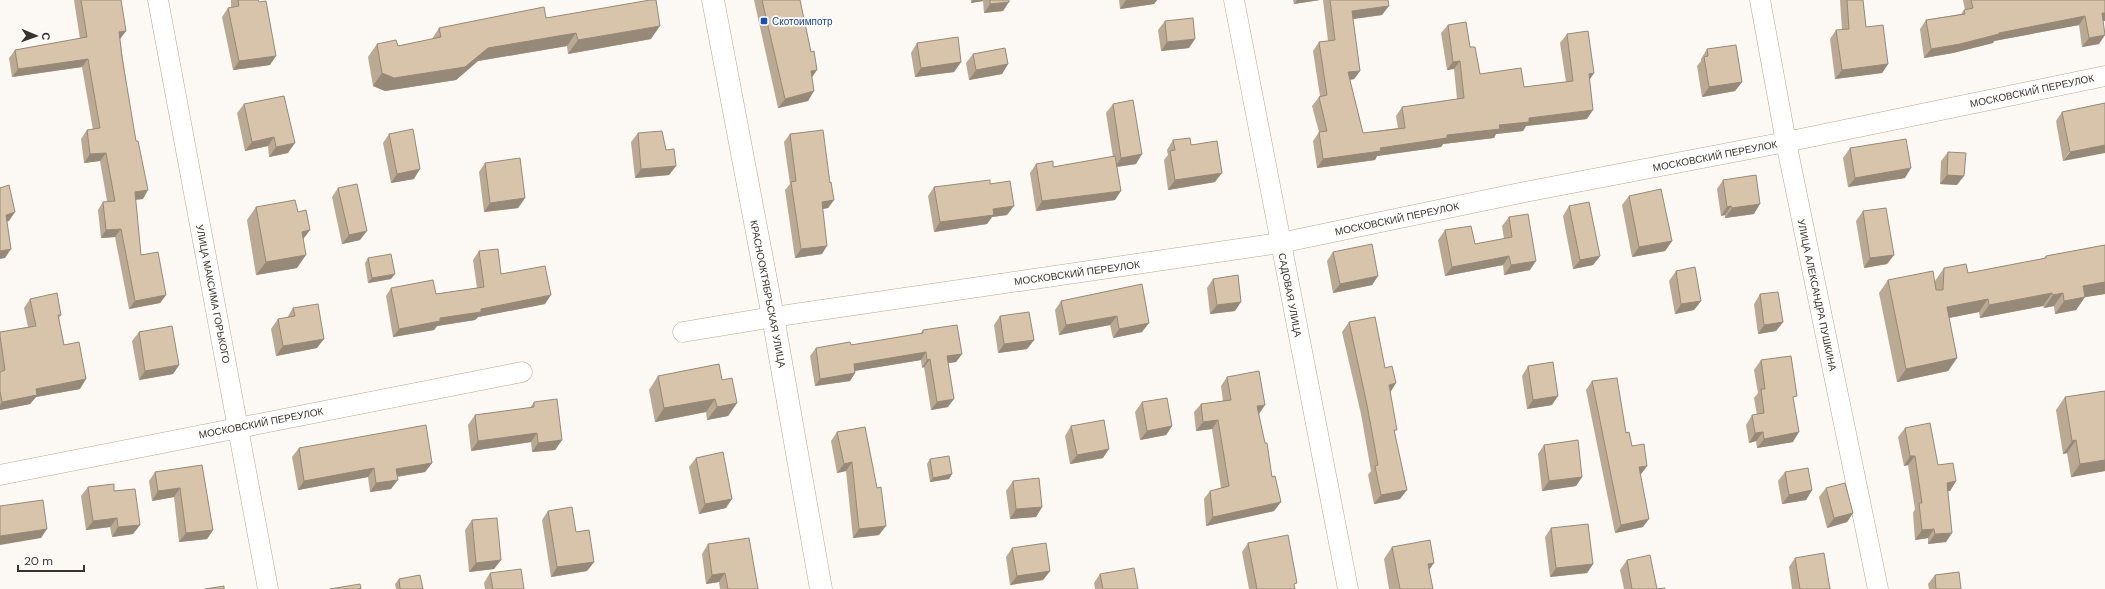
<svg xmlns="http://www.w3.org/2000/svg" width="2105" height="589" viewBox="0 0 2105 589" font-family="'DM Sans',sans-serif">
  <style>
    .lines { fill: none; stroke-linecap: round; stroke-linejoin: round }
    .minor-casing { stroke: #bba78f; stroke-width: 21 }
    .secondary-casing { stroke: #bba78f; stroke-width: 23 }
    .minor { stroke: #fff; stroke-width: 20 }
    .secondary { stroke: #fff; stroke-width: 22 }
    .wall { fill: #baa993 }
    .shaded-wall { fill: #978978 }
    .building { fill: #d8c4ab; stroke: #978978 }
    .transit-dot { fill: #1a4fb4; stroke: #fff; stroke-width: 1.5 }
    .labels { text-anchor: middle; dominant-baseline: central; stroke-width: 3.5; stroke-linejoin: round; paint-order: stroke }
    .transit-label { font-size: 10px; fill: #164399; stroke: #fff; text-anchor: start }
    .street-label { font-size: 10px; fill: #3b3329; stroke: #fff }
  </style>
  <rect width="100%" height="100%" fill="#fcf8f3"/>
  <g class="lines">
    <defs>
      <g id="minor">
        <path d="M158 0 268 589"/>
        <path d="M1234 0 1348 589"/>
        <path d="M1760 0 1786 142 1878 589"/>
        <path d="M683 332 773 317 1280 243 1530 191 1786 142 2105 76"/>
        <path d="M0 475 522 372"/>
      </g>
      <path id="secondary" d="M713 0 773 317 821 589"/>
    </defs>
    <use href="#minor" class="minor-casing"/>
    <use href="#secondary" class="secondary-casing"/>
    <use href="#minor" class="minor"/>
    <use href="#secondary" class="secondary"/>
  </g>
  <g class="wall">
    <path d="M74 0H121L126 31 120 39 143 199 135 200 141 255 166 295 160 303 129 309 115 237 101 238 98 210 103 202 107 201 100 161 84 163 81 139 87 130H93L82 67 12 77 9 58 15 50 80 39Z"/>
    <path d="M231 0H258L270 65 233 70 222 17 228 8 231 7Z"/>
    <path d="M754 0H800L811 52 812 78 808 101 778 108Z"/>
    <path d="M971 0H1009L1003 11 984 13 983 1 971 3Z"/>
    <path d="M1119 0H1157L1154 4 1120 9Z"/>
    <path d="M1293 0H1320L1294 4Z"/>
    <path d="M1323 0H1388L1382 15 1353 19 1360 71 1354 79 1350 80 1363 133 1398 128 1396 116 1402 107 1457 99 1454 69 1447 70 1441 33 1448 25 1470 47 1480 74 1524 87 1566 82 1560 43 1567 34 1594 73 1589 80 1587 119 1526 126 1523 131 1496 134 1494 138 1443 144 1441 147 1377 156 1375 160 1317 168 1313 141 1319 132 1312 106 1319 97 1320 96 1313 51 1319 42 1328 41Z"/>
    <path d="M1840 0H1863L1866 27 1888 64 1882 73 1835 79 1830 39 1836 30H1842Z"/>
    <path d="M1963 0H2105V21H2103L2099 44 2082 47 2079 25 1994 41 1993 43 1953 53 1924 58 1920 29 1926 20 1961 14 1964 10H1965Z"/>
    <path d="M546 18 651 39 568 54 567 46 478 61 456 80 385 91 373 86 368 57 377 44 398 46 432 39 439 28Z"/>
    <path d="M1165 21 1189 48 1161 51 1158 30Z"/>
    <path d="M917 43 961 62 954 72 915 77 911 53Z"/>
    <path d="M1707 49 1742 82 1735 91 1702 97 1697 66 1701 61V59Z"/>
    <path d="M973 54 1008 64 1002 74 969 80 966 63Z"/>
    <path d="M2105 103 2063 161 2056 121 2062 112Z"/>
    <path d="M244 104 288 153 269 157 268 146 245 151 237 113Z"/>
    <path d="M1113 104 1136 164 1117 167 1115 200 1036 211 1030 173 1036 164 1053 167 1113 157 1106 113Z"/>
    <path d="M638 133 666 150 676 166 669 175 635 178 631 142Z"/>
    <path d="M389 134 414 179 391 183 383 143Z"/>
    <path d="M790 134 830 183 834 200 828 208 823 209 822 254 795 258 785 190 790 184 784 142Z"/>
    <path d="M1173 140 1215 182 1168 190 1164 160 1168 155 1167 150Z"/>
    <path d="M1850 148 1905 178 1848 187 1843 158Z"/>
    <path d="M1948 152 1957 185 1940 184 1941 161Z"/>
    <path d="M485 163 525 198 518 208 484 212 479 172Z"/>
    <path d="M1723 180 1754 214 1725 218V215L1721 216 1717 189Z"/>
    <path d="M990 184 1007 215 992 217 987 224 934 232 928 196 934 187Z"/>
    <path d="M338 188 360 240 342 244 332 197Z"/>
    <path d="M1629 196 1672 241 1665 251 1632 257 1622 205Z"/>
    <path d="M1569 206 1600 256 1593 265 1573 269 1563 216Z"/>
    <path d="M256 207 298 212 310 230 303 239 297 268 256 275 247 220Z"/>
    <path d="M1863 211 1894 255 1887 264 1864 268 1856 221Z"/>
    <path d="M1509 217 1530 270 1504 275 1503 265 1445 276 1438 240 1445 230 1475 244 1504 239 1502 226Z"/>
    <path d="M2105 245V294L2085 297 2076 310 2055 314 2054 306 2044 308 2043 306 1980 318 1979 312 1949 318 1957 358 1948 371 1897 382 1879 293 1888 280 1935 285V281L1944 268 1968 273 2043 259 2046 256Z"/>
    <path d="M479 251 501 274 545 304 478 317 475 320 437 326 434 330 393 337 386 296 391 288 436 294 477 288 473 260Z"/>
    <path d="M1333 252 1378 276 1372 285 1333 293 1327 261Z"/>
    <path d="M368 258 391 279 368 283 365 263Z"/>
    <path d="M1676 271 1701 301 1694 310 1675 314 1669 281Z"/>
    <path d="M1213 279 1235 311 1210 314 1207 288Z"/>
    <path d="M1142 284V332L1113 338 1110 325 1059 335 1055 310 1061 301Z"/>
    <path d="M1760 294 1783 322 1776 331 1758 334 1754 304Z"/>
    <path d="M30 299 61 315 59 318 64 345 80 389 36 397 30 404 0 410V332L28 327 24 308Z"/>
    <path d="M293 308 317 348 276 356 271 329 278 319 287 318Z"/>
    <path d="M1000 316 1034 340 1027 349 998 353 994 325Z"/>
    <path d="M1349 322 1385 368 1390 392 1395 433 1400 499 1374 504 1368 475 1371 471 1361 414 1342 332Z"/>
    <path d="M923 330 962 354 956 362 948 363V407L931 410 924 367 922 368 921 360 855 371V373L850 381 815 386 810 356 816 348 851 345 920 334Z"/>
    <path d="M139 332 179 365 173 374 139 380 132 341Z"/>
    <path d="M1761 360 1794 401 1793 442 1757 448 1756 441 1749 443 1746 425 1752 415H1757L1754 398 1758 393 1754 370Z"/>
    <path d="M1528 366 1552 405 1527 409 1522 376Z"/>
    <path d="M658 376 722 380 737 403 728 416 707 420 706 412 655 422 649 390Z"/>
    <path d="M1227 377 1259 414 1274 511 1206 526 1204 499 1210 491 1221 488 1212 429 1196 431 1194 412 1201 404 1223 401 1221 386Z"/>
    <path d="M1592 381 1626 433 1632 446 1647 466 1641 474H1640L1643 527 1615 533 1586 390Z"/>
    <path d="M2105 391V471L2071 477 2067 453 2063 454 2056 410 2065 397Z"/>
    <path d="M534 402 562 440 555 450 532 452 531 442 471 451 468 425 475 415 530 408Z"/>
    <path d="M1142 402 1172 426 1166 435 1140 440 1135 412Z"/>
    <path d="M1071 426 1103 458 1070 464 1065 436Z"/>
    <path d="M865 427 879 535 853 538 846 471 837 473 831 441 837 432Z"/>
    <path d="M1905 428 1938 465 1956 481 1950 491H1948L1946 542 1928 544V538L1915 540 1913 513 1915 509 1908 465 1904 466 1898 437Z"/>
    <path d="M1544 445 1582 477 1576 486 1542 491 1538 454Z"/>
    <path d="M299 448 432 463 425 472 397 477 391 489 370 492 368 477 298 490 292 457Z"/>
    <path d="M696 458 726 508 699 514 689 467Z"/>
    <path d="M930 459 952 474 949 479 930 482 927 464Z"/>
    <path d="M202 465 213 530 207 539 179 542 174 497 152 501 149 481 155 472Z"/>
    <path d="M1785 472 1812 490 1806 500 1782 504 1778 481Z"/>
    <path d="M1013 481 1042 507 1036 517 1010 519 1006 491Z"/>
    <path d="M88 487 114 491 140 525 133 534 112 537 110 527 86 530 81 496Z"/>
    <path d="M1826 488 1853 513 1847 522 1827 528 1819 497Z"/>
    <path d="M548 511 576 532 594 562 587 571 551 577 542 520Z"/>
    <path d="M472 520 501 560 494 569 469 572 465 530Z"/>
    <path d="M1551 528 1593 564 1587 573 1550 577 1545 537Z"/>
    <path d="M1248 543 1295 589H1249L1242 552Z"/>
    <path d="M708 544 758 589H720L719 582 706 584 702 554Z"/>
    <path d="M1392 547 1429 570 1433 589H1389L1384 559Z"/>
    <path d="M1012 548 1050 571 1043 580 1010 585 1006 557Z"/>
    <path d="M1795 558 1830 589H1792L1789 567Z"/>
    <path d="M1627 560 1657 589H1665H1624L1620 570Z"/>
    <path d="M490 573 524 589H485L484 583Z"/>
    <path d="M1100 574 1138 589H1095L1094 583Z"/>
    <path d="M1935 575 1961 589H1929L1928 584Z"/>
    <path d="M399 579 423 589H396L395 584Z"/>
  </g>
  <g class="shaded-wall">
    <path d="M973 0H983V1L971 3Z"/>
    <path d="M1126 0H1157L1154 4 1120 9Z"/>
    <path d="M1297 0H1320L1294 4Z"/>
    <path d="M1009 2 1003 11 984 13 990 4Z"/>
    <path d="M1389 6 1382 15 1346 20 1352 11Z"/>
    <path d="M2102 13H2105V21L2096 22Z"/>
    <path d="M2085 16 2079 25 1994 41 1993 43 1953 53 1924 58 1931 49 1999 33Z"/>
    <path d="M660 26 651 39 568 54 578 40Z"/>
    <path d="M126 31 120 39 119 32Z"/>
    <path d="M576 33 567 46 478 61 456 80 385 91 373 86 382 73 488 48Z"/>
    <path d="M2105 35 2099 44 2082 47 2089 38Z"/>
    <path d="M1195 39 1189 48 1161 51 1167 42Z"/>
    <path d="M276 56 270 65 233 70 239 61Z"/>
    <path d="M88 59 82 67 12 77 18 69Z"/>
    <path d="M1460 61 1454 69 1447 70 1453 62Z"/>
    <path d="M961 62 954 72 915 77 921 68Z"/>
    <path d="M1008 64 1002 74 969 80 976 70Z"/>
    <path d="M1888 64 1882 73 1835 79 1842 70Z"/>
    <path d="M817 70 811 79V71Z"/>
    <path d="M1360 71 1354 79 1342 81 1348 72Z"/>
    <path d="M1594 73 1588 82 1589 74Z"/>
    <path d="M1742 82 1735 91 1702 97 1709 87Z"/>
    <path d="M814 91 808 101 778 108 785 99Z"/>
    <path d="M1593 110 1587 119 1526 126 1523 131 1496 134 1494 138 1443 144 1441 147 1377 156 1375 160 1317 168 1323 159 1499 125 1529 118Z"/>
    <path d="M274 137 268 146 245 151 252 142Z"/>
    <path d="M295 143 288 153 269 157 276 147Z"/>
    <path d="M2105 145V153L2063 161 2070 152Z"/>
    <path d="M106 153 100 161 84 163 90 154Z"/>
    <path d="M1142 154 1136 164 1115 167 1121 158Z"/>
    <path d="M676 166 669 175 635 178 641 169Z"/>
    <path d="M1911 168 1905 178 1848 187 1855 178Z"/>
    <path d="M420 169 414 179 391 183 397 174Z"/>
    <path d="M1222 173 1215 182 1168 190 1175 180Z"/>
    <path d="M1947 175 1964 176 1957 185 1940 184Z"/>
    <path d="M148 190 143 199 129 200 135 192Z"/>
    <path d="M1121 191 1115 200 1036 211 1042 201Z"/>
    <path d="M525 198 518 208 484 212 490 203Z"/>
    <path d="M834 200 828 208 816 210 822 202Z"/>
    <path d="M1760 204 1754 214 1725 218 1732 208Z"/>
    <path d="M1014 206 1007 215 992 217 987 224 934 232 940 222 993 209Z"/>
    <path d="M1731 206 1725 215 1721 216 1727 207Z"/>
    <path d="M15 212 9 221 0 224 6 215Z"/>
    <path d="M121 229 115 237 101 238 106 230Z"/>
    <path d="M310 230 300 243 302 232Z"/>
    <path d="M367 231 360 240 342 244 349 235Z"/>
    <path d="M1672 241 1665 251 1632 257 1639 247Z"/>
    <path d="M827 246 822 254 795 258 801 249Z"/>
    <path d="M11 249 5 258 0 259V251Z"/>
    <path d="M306 255 297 268 256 275 266 262Z"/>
    <path d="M1894 255 1887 264 1864 268 1870 258Z"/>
    <path d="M1509 256 1503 265 1445 276 1452 267Z"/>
    <path d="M1600 256 1593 265 1573 269 1580 260Z"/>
    <path d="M1536 261 1530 270 1504 275 1511 265Z"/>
    <path d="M395 274 391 279 368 283 372 278Z"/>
    <path d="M1378 276 1372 285 1333 293 1340 284Z"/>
    <path d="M2105 282V294L2074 299 2083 286Z"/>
    <path d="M2052 293 2043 306 1980 318 1989 305Z"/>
    <path d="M2063 293 2054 306 2044 308 2053 295Z"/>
    <path d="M166 295 160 303 129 309 135 301Z"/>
    <path d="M551 295 545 304 478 317 475 320 437 326 434 330 393 337 399 329 440 318 481 309Z"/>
    <path d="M2085 297 2076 310 2055 314 2064 301Z"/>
    <path d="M1988 299 1979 312 1938 320 1947 307Z"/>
    <path d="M1701 301 1694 310 1675 314 1681 304Z"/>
    <path d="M1241 302 1235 311 1210 314 1217 305Z"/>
    <path d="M1117 316 1110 325 1059 335 1066 325Z"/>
    <path d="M1783 322 1776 331 1758 334 1764 325Z"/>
    <path d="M1149 323 1142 332 1113 338 1119 329Z"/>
    <path d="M324 339 317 348 276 356 283 346Z"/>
    <path d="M1034 340 1027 349 998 353 1004 344Z"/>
    <path d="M926 352 921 360 848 372 854 364Z"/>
    <path d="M962 354 956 362 942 364 947 356Z"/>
    <path d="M1957 358 1948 371 1897 382 1906 369Z"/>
    <path d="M930 359 924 367 922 368 927 360Z"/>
    <path d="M179 365 173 374 139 380 145 371Z"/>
    <path d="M855 373 850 381 815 386 820 379Z"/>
    <path d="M86 379 80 389 36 397 30 404 0 410V405L2 402 36 389Z"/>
    <path d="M1396 383 1390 393 1389 385Z"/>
    <path d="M1558 396 1552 405 1527 409 1533 400Z"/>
    <path d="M715 399 706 412 655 422 664 408Z"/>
    <path d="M954 399 948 407 931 410 937 402Z"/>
    <path d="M737 403 728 416 707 420 717 407Z"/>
    <path d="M1265 405 1259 414 1250 415 1257 406Z"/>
    <path d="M1218 420 1212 429 1196 431 1203 422Z"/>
    <path d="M1172 426 1166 435 1140 440 1147 431Z"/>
    <path d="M1763 432 1756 441 1749 443 1755 433Z"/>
    <path d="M1799 432 1793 442 1757 448 1764 439Z"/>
    <path d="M537 433 531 442 471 451 478 441Z"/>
    <path d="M562 440 555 450 532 452 538 443Z"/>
    <path d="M2076 440 2067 453 2063 454 2072 441Z"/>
    <path d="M1109 449 1103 458 1070 464 1077 455Z"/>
    <path d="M1910 456H1915L1908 465 1904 466Z"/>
    <path d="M2105 460V471L2071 477 2080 464Z"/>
    <path d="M852 462 846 471 837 473 844 464Z"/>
    <path d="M432 463 425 472 389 478 396 469Z"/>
    <path d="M1647 466 1641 474 1633 475 1639 467Z"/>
    <path d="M374 468 368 477 298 490 304 481Z"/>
    <path d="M952 474 949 479 930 482 933 478Z"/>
    <path d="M1582 477 1576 486 1542 491 1549 481Z"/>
    <path d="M398 480 391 489 370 492 376 483Z"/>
    <path d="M1956 481 1950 491 1941 492 1947 483Z"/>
    <path d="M180 488 174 497 152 501 158 491Z"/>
    <path d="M1407 490 1400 499 1374 504 1381 495Z"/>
    <path d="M1812 490 1806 500 1782 504 1789 495Z"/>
    <path d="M732 499 726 508 699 514 705 504Z"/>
    <path d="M1281 502 1274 511 1206 526 1213 517Z"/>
    <path d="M1042 507 1036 517 1010 519 1016 509Z"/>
    <path d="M1853 513 1847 522 1827 528 1834 518Z"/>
    <path d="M117 518 110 527 86 530 93 521Z"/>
    <path d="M1649 519 1643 527 1615 533 1621 525Z"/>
    <path d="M140 525 133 534 112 537 118 527Z"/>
    <path d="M886 526 879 535 853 538 859 529Z"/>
    <path d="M47 529 41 538 0 545V536Z"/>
    <path d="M1934 529 1928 538 1915 540 1922 530Z"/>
    <path d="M213 530 207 539 179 542 186 533Z"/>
    <path d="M1952 533 1946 542 1928 544 1935 534Z"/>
    <path d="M501 560 494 569 469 572 476 563Z"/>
    <path d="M594 562 587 571 551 577 557 567Z"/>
    <path d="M1434 563 1426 574 1428 564Z"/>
    <path d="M1593 564 1587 573 1550 577 1556 568Z"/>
    <path d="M1050 571 1043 580 1010 585 1017 576Z"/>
    <path d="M725 573 719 582 706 584 712 575Z"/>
  </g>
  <g class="building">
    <path d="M81 0H121L126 31 119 32 122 57 136 141H138L148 190 135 192 141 255 158 252 166 295 135 301 121 229 106 230 103 202 115 201 106 153 90 154 87 130 100 128 88 59 18 69 15 50 87 37Z"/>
    <path d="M238 0H258L259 2 266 1 276 56 239 61 228 8 239 6Z"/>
    <path d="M650 0H656L660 26 578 40 576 33 488 48 465 67 394 78 382 73 377 44 396 40 398 46 441 37 439 28 544 7 546 18Z"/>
    <path d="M762 0H800L811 52 814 51 817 70 811 71 814 91 785 99Z"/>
    <path d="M990 0H1009V2L990 4Z"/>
    <path d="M1330 0H1388L1389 6 1352 11 1360 71 1348 72 1363 133 1405 128 1402 107 1464 98 1460 61 1453 62 1448 25 1466 22 1470 47H1475L1480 74 1521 68 1524 87 1573 81 1567 34 1588 31 1594 73 1589 74 1593 110 1529 118V122L1499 125 1500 129 1447 135V138L1380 148 1381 151 1323 159 1319 132 1327 131 1319 97 1327 95 1319 42 1335 40Z"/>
    <path d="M1847 0H1863L1866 27 1883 25 1888 64 1842 70 1836 30 1849 29Z"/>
    <path d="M1971 0H2105V13H2102L2105 35 2089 38 2085 16 1999 33V34L1960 44 1931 49 1926 20 1965 14 1964 10 1973 8Z"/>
    <path d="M1193 18 1195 39 1167 42 1165 21Z"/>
    <path d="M958 37 961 62 921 68 917 43Z"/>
    <path d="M1736 45 1742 82 1709 87 1704 57 1708 56 1707 49Z"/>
    <path d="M1005 48 1008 64 976 70 973 54Z"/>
    <path d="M284 96 295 143 276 147 274 137 252 142 244 104Z"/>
    <path d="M1133 100 1142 154 1121 158 1113 104Z"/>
    <path d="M2105 103V145L2070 152 2062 112Z"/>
    <path d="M413 129 420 169 397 174 389 134Z"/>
    <path d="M823 130 830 183 831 182 834 200 822 202 827 246 801 249 791 182 796 181 790 134Z"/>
    <path d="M662 131 666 150 674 149 676 166 641 169 638 133Z"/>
    <path d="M1190 138 1191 145 1217 141 1222 173 1175 180 1170 151 1175 150 1173 140Z"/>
    <path d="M1906 139 1911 168 1855 178 1850 148Z"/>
    <path d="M1948 152 1966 153 1964 176 1947 175Z"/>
    <path d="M1115 156 1121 191 1042 201 1036 164 1053 161V167Z"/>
    <path d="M520 158 525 198 490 203 485 163Z"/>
    <path d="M1756 175 1760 204 1732 208 1731 206 1727 207 1723 180Z"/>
    <path d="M990 180V184L1010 181 1014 206 993 209 994 215 940 222 934 187Z"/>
    <path d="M357 184 367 231 349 235 338 188Z"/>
    <path d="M9 185 15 212 6 215 11 249 0 251V188Z"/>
    <path d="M1661 189 1672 241 1639 247 1629 196Z"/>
    <path d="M295 200 298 212 306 210 310 230 302 232 306 255 266 262 256 207Z"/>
    <path d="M1589 202 1600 256 1580 260 1569 206Z"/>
    <path d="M1886 208 1894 255 1870 258 1863 211Z"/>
    <path d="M1528 214 1536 261 1511 265 1509 256 1452 267 1445 230 1471 226 1475 244 1512 237 1509 217Z"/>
    <path d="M1372 244 1378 276 1340 284 1333 252Z"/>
    <path d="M2105 245V282L2083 286 2085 297 2064 301 2063 293 2053 295 2052 293 1989 305 1988 299 1947 307 1957 358 1906 369 1888 280 1933 271 1936 290H1943L1944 268 1966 264 1968 273 2046 258V256Z"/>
    <path d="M498 249 501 274 545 266 551 295 481 309V312L440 318V321L399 329 391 288 433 280 436 294 484 287 479 251Z"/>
    <path d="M391 254 395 274 372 278 368 258Z"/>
    <path d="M1695 267 1701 301 1681 304 1676 271Z"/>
    <path d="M1238 275 1241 302 1217 305 1213 279Z"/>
    <path d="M1142 284 1149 323 1119 329 1117 316 1066 325 1061 301Z"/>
    <path d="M1778 292 1783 322 1764 325 1760 294Z"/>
    <path d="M57 293 61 315H58L64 345 79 342 86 379 36 389 37 395 2 402 0 391V372L5 370 0 336V332L36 326 30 299Z"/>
    <path d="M318 304 324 339 283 346 278 319 295 316 293 308Z"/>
    <path d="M1029 312 1034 340 1004 344 1000 316Z"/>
    <path d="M1375 317 1385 368 1392 366 1396 383 1389 385 1397 430H1394L1407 490 1381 495 1375 466 1378 465 1367 405 1349 322Z"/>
    <path d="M957 325 962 354 947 356 954 399 937 402 930 359 927 360 926 352 854 364 855 373 820 379 816 348 850 342 851 345 923 333V330Z"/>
    <path d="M172 326 179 365 145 371 139 332Z"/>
    <path d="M1791 356 1797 396 1793 397 1799 432 1764 439 1763 432 1755 433 1752 415 1764 413 1761 389H1765L1761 360Z"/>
    <path d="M1553 362 1558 396 1533 400 1528 366Z"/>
    <path d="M719 364 722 380 732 378 737 403 717 407 715 399 664 408 658 376Z"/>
    <path d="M1259 371 1265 405 1257 406 1265 443H1267L1272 477 1275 476 1281 502 1213 517 1210 491 1229 486 1218 420 1203 422 1201 404 1231 400 1227 377Z"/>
    <path d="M1617 378 1626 433 1629 432 1632 446 1644 444 1647 466 1639 467 1649 519 1621 525 1592 381Z"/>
    <path d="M2105 391V460L2080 464 2076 440 2072 441 2065 397Z"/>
    <path d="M1167 398 1172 426 1147 431 1142 402Z"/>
    <path d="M557 399 562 440 538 443 537 433 478 441 475 415 534 407V402Z"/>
    <path d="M1104 420 1109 449 1077 455 1071 426Z"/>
    <path d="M1930 423 1938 465 1953 463 1956 481 1947 483 1952 533 1935 534 1934 529 1922 530 1919 503H1922L1915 456H1910L1905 428Z"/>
    <path d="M426 425 432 463 396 469 398 480 376 483 374 468 304 481 299 448Z"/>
    <path d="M865 427 877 488 881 487 886 526 859 529 852 462 844 464 837 432Z"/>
    <path d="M1578 440 1582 477 1549 481 1544 445Z"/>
    <path d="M723 452 732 499 705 504 696 458Z"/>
    <path d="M949 456 952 474 933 478 930 459Z"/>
    <path d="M202 465 213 530 186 533 180 488 158 491 155 472Z"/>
    <path d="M1808 468 1812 490 1789 495 1785 472Z"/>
    <path d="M1039 478 1042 507 1016 509 1013 481Z"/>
    <path d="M1845 483 1853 513 1834 518 1826 488Z"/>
    <path d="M114 484V491L135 489 140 525 118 527 117 518 93 521 88 487Z"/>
    <path d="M43 500 47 529 0 536V506Z"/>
    <path d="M572 507 576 532 589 530 594 562 557 567 548 511Z"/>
    <path d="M497 518 501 560 476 563 472 520Z"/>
    <path d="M1588 524 1593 564 1556 568 1551 528Z"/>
    <path d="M1288 535 1297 583 1294 584 1295 589H1257L1248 543Z"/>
    <path d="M749 538 758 589H728L725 573 712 575 708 544Z"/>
    <path d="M1430 540 1434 563 1428 564 1433 589H1400L1392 547Z"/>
    <path d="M1046 543 1050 571 1017 576 1012 548Z"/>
    <path d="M1824 553 1830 589H1800L1795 558Z"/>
    <path d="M1650 555 1657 589 1665 588V589H1632L1627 560Z"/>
    <path d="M1134 568 1138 589H1103L1100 574Z"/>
    <path d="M521 569 524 589H493L490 573Z"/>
    <path d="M1959 572 1961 589H1936L1935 575Z"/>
    <path d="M420 575 423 589H400L399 579Z"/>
    <path d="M360 584 361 589H330Z"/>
    <path d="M224 586V589H205Z"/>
  </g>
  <rect class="transit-dot" x="760" y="17" width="8" height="8" rx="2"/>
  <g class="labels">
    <g class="transit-label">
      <text x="772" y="21">Скотоимпотр</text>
    </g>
    <g class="street-label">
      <text transform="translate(2032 91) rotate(-12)">МОСКОВСКИЙ ПЕРЕУЛОК</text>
      <text transform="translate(1715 156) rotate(-11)">МОСКОВСКИЙ ПЕРЕУЛОК</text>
      <text transform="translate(1397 219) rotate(-12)">МОСКОВСКИЙ ПЕРЕУЛОК</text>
      <text transform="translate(1077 273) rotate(-8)">МОСКОВСКИЙ ПЕРЕУЛОК</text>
      <text transform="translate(213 294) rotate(79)">УЛИЦА МАКСИМА ГОРЬКОГО</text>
      <text transform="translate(768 294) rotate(79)">КРАСНООКТЯБРЬСКАЯ УЛИЦА</text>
      <text transform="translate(1290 295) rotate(79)">САДОВАЯ УЛИЦА</text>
      <text transform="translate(1817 295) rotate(78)">УЛИЦА АЛЕКСАНДРА ПУШКИНА</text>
      <text transform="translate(261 423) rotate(-11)">МОСКОВСКИЙ ПЕРЕУЛОК</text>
    </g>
  </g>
  <g transform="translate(36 36) rotate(92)" stroke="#ffffff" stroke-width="3" paint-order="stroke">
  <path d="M0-3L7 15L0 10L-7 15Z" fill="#3b3329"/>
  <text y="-6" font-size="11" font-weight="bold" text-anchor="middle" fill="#3b3329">С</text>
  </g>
  <path d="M18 565v6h66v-6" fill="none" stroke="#3b3329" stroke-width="2"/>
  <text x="24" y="565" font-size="12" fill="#3b3329" stroke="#ffffff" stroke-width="3" paint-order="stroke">20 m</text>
</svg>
